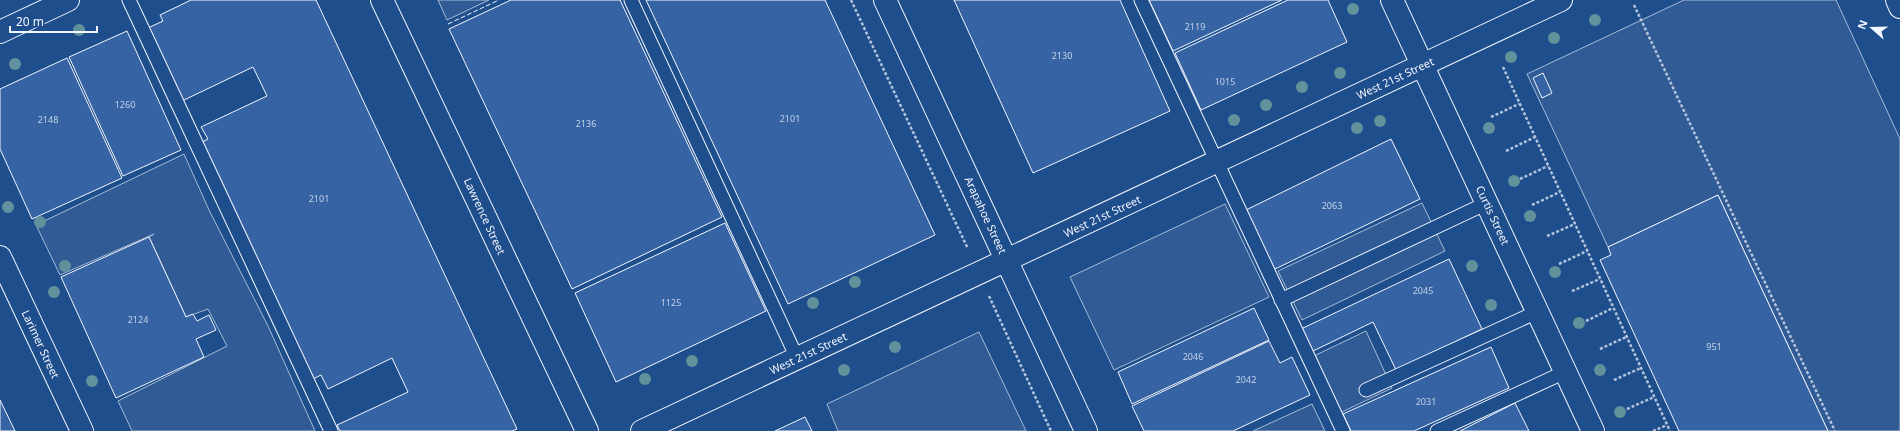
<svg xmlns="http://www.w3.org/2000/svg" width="1900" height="431" viewBox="0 0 1900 431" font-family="'Noto Sans',sans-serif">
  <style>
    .built { fill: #305b95; stroke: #a8bbd7 }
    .building { fill: #3563a3; stroke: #f2f6ff }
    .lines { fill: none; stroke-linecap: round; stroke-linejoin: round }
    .service-casing { stroke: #f2f6ff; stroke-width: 15 }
    .tertiary-casing { stroke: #f2f6ff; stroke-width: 24 }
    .secondary-casing { stroke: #f2f6ff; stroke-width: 24 }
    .primary-casing { stroke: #f2f6ff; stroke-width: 24 }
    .path { stroke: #b3c4dc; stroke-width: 2.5; stroke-dasharray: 3 2; stroke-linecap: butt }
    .service { stroke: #1f4e8c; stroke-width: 13 }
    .tertiary { stroke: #1f4e8c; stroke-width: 22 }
    .secondary { stroke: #1f4e8c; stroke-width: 22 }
    .primary { stroke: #1f4e8c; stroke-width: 22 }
    .fence { stroke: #f2f6ff; stroke-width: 1; stroke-dasharray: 5 2; stroke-linecap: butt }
    .tree { fill: #61919a }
    .labels { text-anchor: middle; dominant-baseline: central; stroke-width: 3; stroke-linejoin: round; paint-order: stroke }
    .number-label { font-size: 9px; fill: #c3d1e8 }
    .street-label { font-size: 11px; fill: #f2f6ff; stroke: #1f4e8c }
  </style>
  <rect width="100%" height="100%" fill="#1f4e8c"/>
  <g class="built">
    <path d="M438 0H489L447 20Z"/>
    <path d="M1684 0H1836L1900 139V431H1828L1718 195 1608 247 1527 74Z"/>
    <path d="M184 154 209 210 268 326 315 431H132L118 401 227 346 208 309 186 317 149 237 154 234 60 275 36 225Z"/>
    <path d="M1422 203 1445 251 1302 320 1278 271Z"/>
    <path d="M1225 204 1269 297 1114 370 1070 277Z"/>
    <path d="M1366 331 1392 388 1340 413 1314 356Z"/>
    <path d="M979 332 1026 431H838L827 404Z"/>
    <path d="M1312 404 1325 431H1253Z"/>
  </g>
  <g class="building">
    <path d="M191 0H316L517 429 512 431H340L337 425 408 392 392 358 328 389 321 375 313 379 202 142 208 139 201 127 267 96 253 67 182 101 148 28 163 21 160 15Z"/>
    <path d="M511 0H620L722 217 572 289 449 29Z"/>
    <path d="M646 0H825L935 235 788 304Z"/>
    <path d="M954 0H1120L1170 111 1033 173Z"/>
    <path d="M1149 0H1282L1173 51Z"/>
    <path d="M1288 0H1328L1347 42 1201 110 1175 53Z"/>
    <path d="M127 31 181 150 123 176 69 57Z"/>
    <path d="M67 58 122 178 32 219 0 149V89Z"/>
    <path d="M1543 73 1552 93 1542 98 1533 78Z"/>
    <path d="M1391 139 1420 199 1273 270 1244 211Z"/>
    <path d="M1718 195 1828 431H1679L1600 260 1611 255 1608 247Z"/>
    <path d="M725 223 766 311 616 382 575 293Z"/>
    <path d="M149 237 186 317 193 314 197 321 209 315 216 330 196 339 204 357 116 398 61 277Z"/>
    <path d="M1449 259 1482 329 1396 370 1373 322 1311 352 1301 329Z"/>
    <path d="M1254 308 1269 340 1132 404 1118 372Z"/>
    <path d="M1269 341 1280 363 1292 357 1310 395 1233 431H1144L1132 406Z"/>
    <path d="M1491 347 1509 388 1414 431H1351L1343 414Z"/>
    <path d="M0 400 15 431H0Z"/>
    <path d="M1515 403 1529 431H1460Z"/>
    <path d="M805 417 812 431H775Z"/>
  </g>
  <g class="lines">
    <defs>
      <g id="service">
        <path d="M129 0 331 431"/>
        <path d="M631 0 797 358"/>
        <path d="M1141 0 1343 431"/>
        <path d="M1281 300 1487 203"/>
        <path d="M1366 390 1537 312"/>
        <path d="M1437 431 1565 372"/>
      </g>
      <g id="tertiary">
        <path d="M382 0 587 431"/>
        <path d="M885 0 1086 431"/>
        <path d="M1392 0 1593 431"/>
        <path d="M0 257 82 431"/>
        <path d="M642 431 1561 0"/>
      </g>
      <path id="secondary" d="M1897 0 1900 7"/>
      <path id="primary" d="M0 32 68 0"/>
    </defs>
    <use href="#service" class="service-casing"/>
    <use href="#tertiary" class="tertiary-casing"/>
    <use href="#secondary" class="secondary-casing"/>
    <use href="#primary" class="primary-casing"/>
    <g class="path">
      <path d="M851 0 968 249"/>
      <path d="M1634 5 1835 431"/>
      <path d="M1503 67 1670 431"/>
      <path d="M1491 117 1519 104"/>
      <path d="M1506 151 1535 137"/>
      <path d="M1520 179 1548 166"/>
      <path d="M1532 205 1560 192"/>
      <path d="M1547 236 1575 224"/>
      <path d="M1559 264 1587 251"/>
      <path d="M1572 291 1600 279"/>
      <path d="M989 296 1051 431"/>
      <path d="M1586 321 1613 308"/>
      <path d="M1600 349 1626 337"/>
      <path d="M1614 380 1641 368"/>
      <path d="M1627 409 1654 397"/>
      <path d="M1653 431 1667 425"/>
    </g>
    <use href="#service" class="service"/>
    <use href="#tertiary" class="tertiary"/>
    <use href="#secondary" class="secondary"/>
    <use href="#primary" class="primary"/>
    <path class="fence" d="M448 24 499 0"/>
  </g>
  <g class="tree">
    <circle cx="1353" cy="9" r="6"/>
    <circle cx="1595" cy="20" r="6"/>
    <circle cx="79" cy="30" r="6"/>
    <circle cx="1554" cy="38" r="6"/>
    <circle cx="1511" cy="57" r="6"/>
    <circle cx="15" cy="64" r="6"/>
    <circle cx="1340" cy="73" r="6"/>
    <circle cx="1302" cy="87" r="6"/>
    <circle cx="1266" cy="105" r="6"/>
    <circle cx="1234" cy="120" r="6"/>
    <circle cx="1380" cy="121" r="6"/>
    <circle cx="1357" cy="128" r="6"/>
    <circle cx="1489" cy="128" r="6"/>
    <circle cx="1514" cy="181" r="6"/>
    <circle cx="8" cy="207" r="6"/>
    <circle cx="1530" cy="216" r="6"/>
    <circle cx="40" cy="222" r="6"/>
    <circle cx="65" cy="266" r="6"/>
    <circle cx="1472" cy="266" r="6"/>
    <circle cx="1555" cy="272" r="6"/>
    <circle cx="855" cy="282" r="6"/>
    <circle cx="54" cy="292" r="6"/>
    <circle cx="813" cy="303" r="6"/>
    <circle cx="1491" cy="305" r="6"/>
    <circle cx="1579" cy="323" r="6"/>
    <circle cx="895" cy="347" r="6"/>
    <circle cx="692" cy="361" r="6"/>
    <circle cx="844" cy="370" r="6"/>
    <circle cx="1600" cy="370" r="6"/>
    <circle cx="645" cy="379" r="6"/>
    <circle cx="92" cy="381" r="6"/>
    <circle cx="1620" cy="412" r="6"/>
  </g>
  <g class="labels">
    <g class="number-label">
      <text x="1195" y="26">2119</text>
      <text x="1062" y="55">2130</text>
      <text x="1225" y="81">1015</text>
      <text x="125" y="104">1260</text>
      <text x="790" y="118">2101</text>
      <text x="48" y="119">2148</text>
      <text x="586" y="123">2136</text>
      <text x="319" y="198">2101</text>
      <text x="1332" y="205">2063</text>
      <text x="1423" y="290">2045</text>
      <text x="671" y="302">1125</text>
      <text x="138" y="319">2124</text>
      <text x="1714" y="346">951</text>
      <text x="1193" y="356">2046</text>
      <text x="1246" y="379">2042</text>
      <text x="1426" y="401">2031</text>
    </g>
    <g class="street-label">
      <text transform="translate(1395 78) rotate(-25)">West 21st Street</text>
      <text transform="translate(986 215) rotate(65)">Arapahoe Street</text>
      <text transform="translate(1493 215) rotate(65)">Curtis Street</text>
      <text transform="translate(485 216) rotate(65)">Lawrence Street</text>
      <text transform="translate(1102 216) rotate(-25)">West 21st Street</text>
      <text transform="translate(41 344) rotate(65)">Larimer Street</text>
      <text transform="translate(808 353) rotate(-25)">West 21st Street</text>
    </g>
  </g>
  <g transform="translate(1872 28) rotate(290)" stroke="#1f4e8c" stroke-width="3" paint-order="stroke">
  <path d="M0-3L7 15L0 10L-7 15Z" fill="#f2f6ff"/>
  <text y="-6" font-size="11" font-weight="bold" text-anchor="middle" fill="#f2f6ff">N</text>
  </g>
  <path d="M10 26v6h87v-6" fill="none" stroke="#f2f6ff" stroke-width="2"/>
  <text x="16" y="26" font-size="12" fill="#f2f6ff" stroke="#1f4e8c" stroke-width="3" paint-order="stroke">20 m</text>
</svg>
